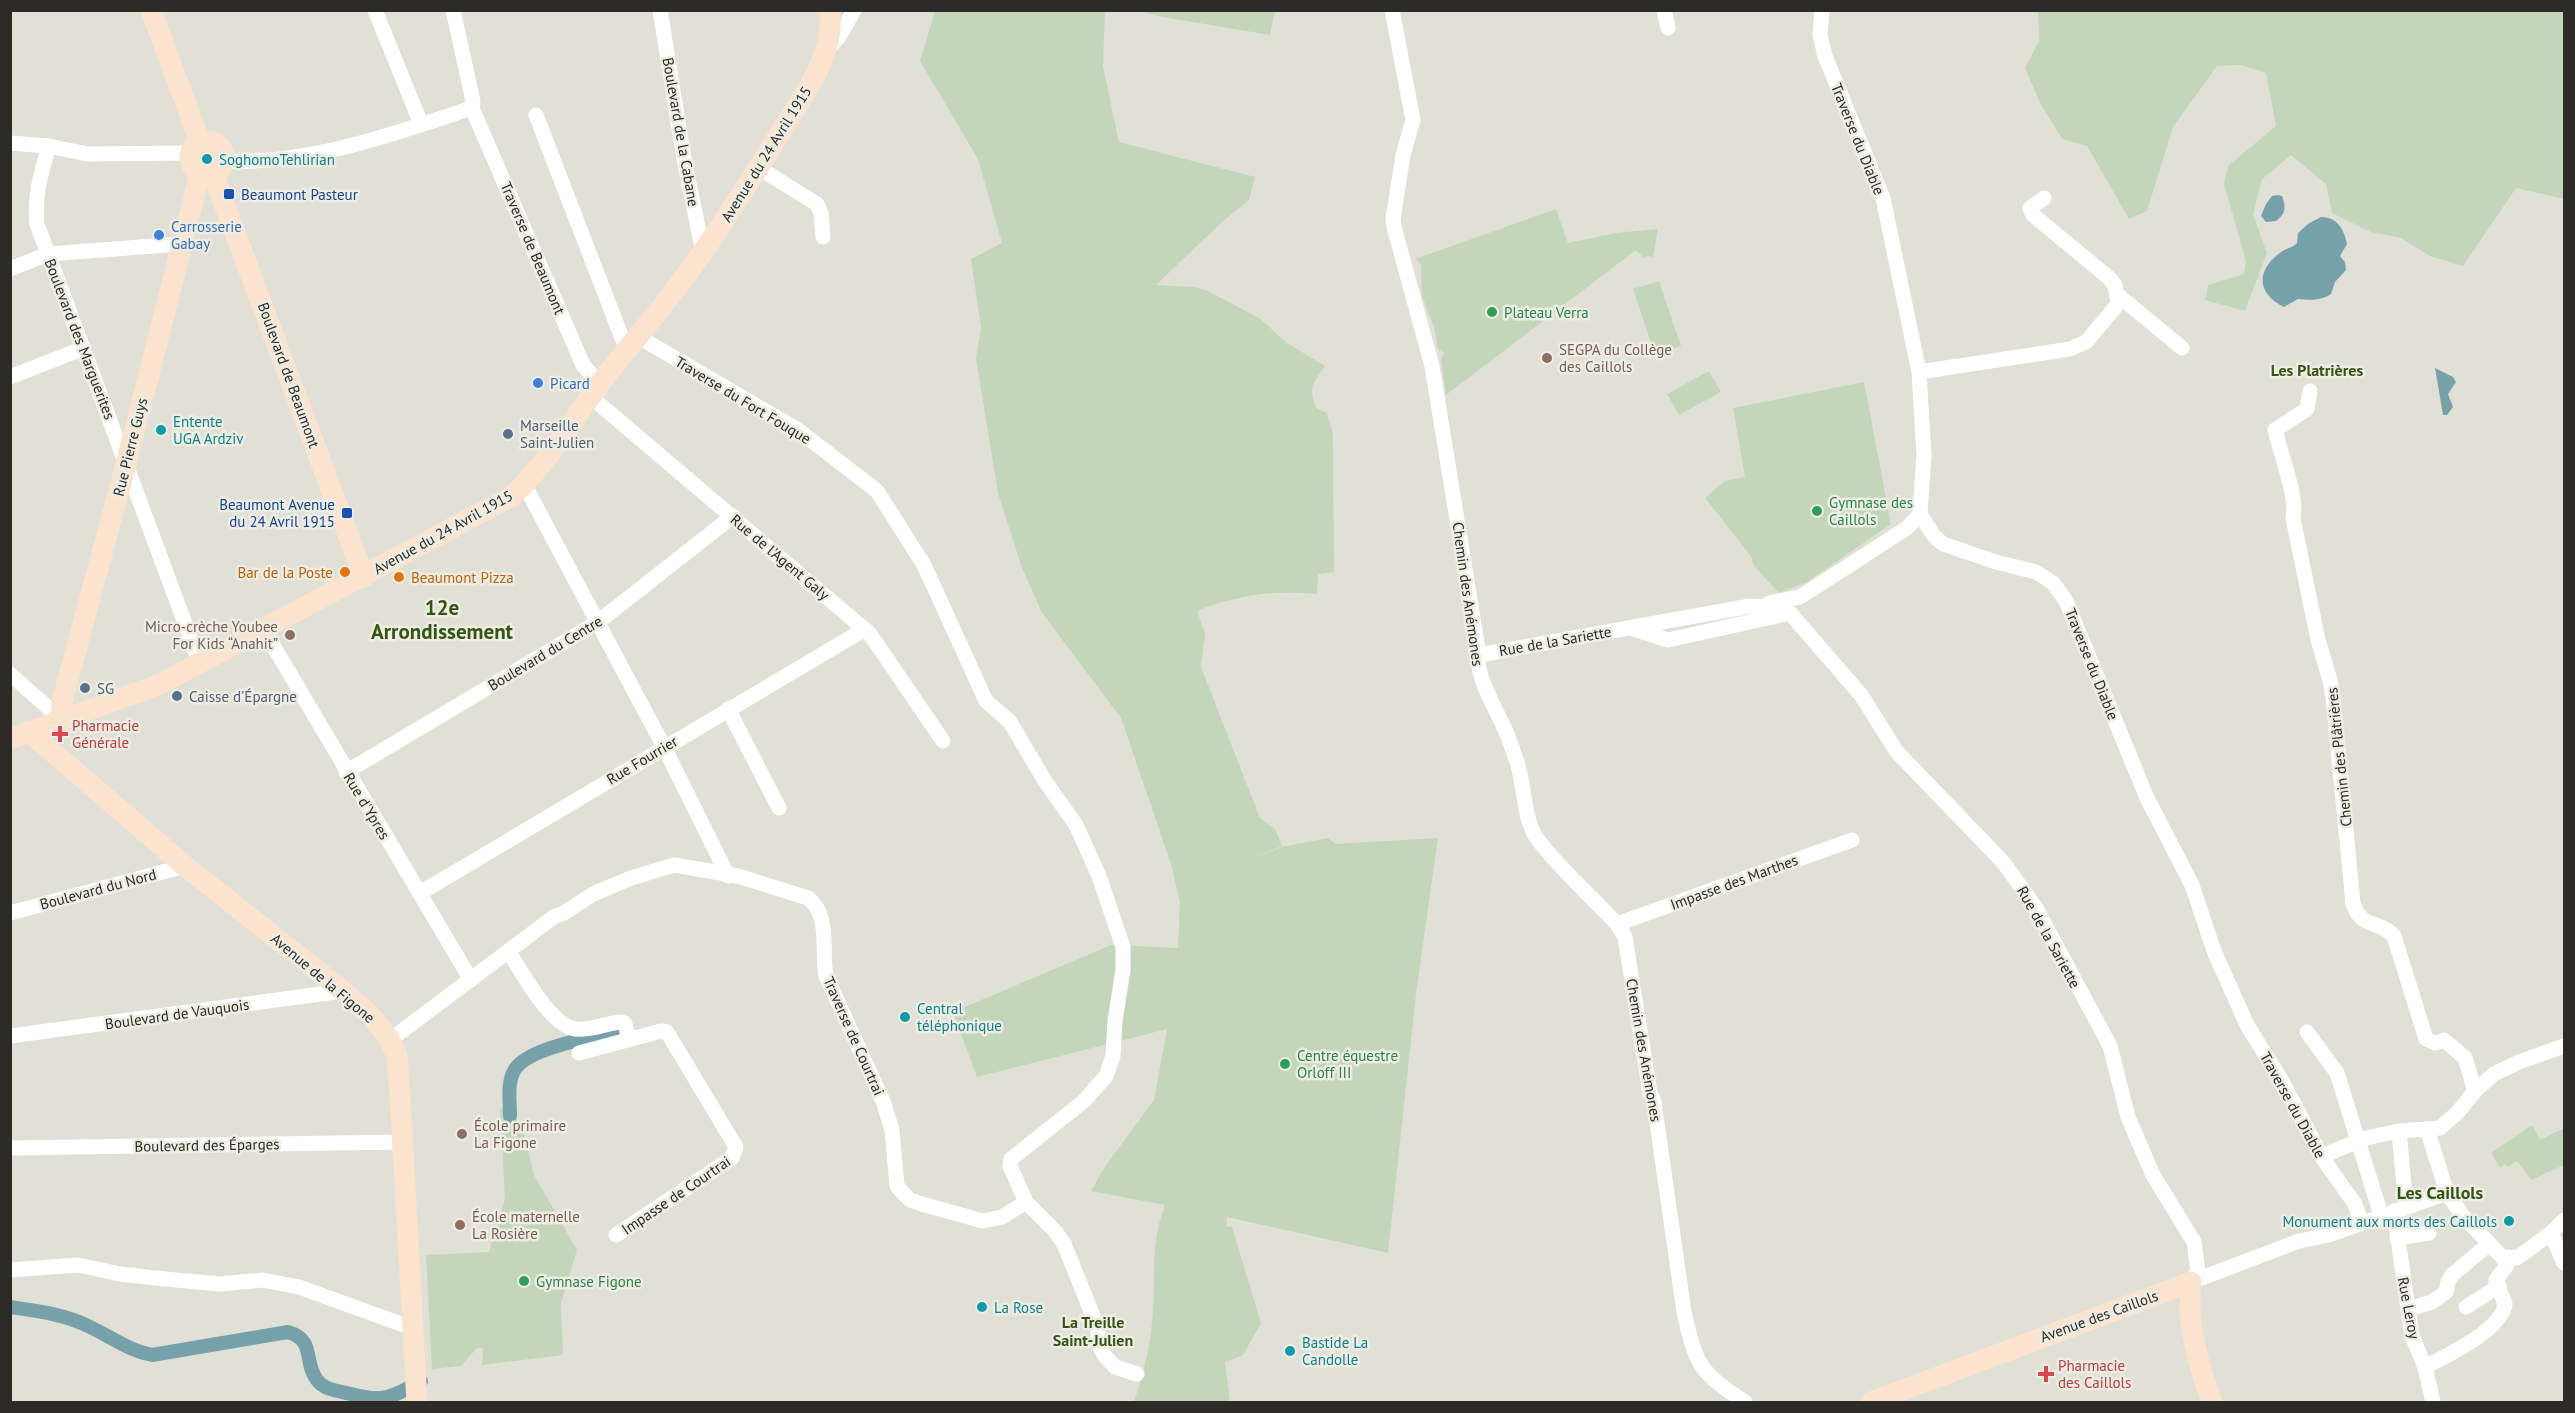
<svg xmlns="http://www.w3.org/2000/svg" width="2575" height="1413" viewBox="0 0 2575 1413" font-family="'PT Sans',sans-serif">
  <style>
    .green { fill: #c4d6b9 }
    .water { fill: #76a0aa }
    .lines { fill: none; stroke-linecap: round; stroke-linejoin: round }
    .canal { stroke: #76a0aa; stroke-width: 14 }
    .street { stroke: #fff; stroke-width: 15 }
    .secondary { stroke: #fbe3ce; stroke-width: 21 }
    .culture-dot { fill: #0f9aa8; stroke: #eeede3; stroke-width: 2 }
    .transit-dot { fill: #1a4fb4; stroke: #eeede3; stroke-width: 2 }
    .shop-dot { fill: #3f7fe0; stroke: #eeede3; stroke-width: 2 }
    .leisure-dot { fill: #2e9e5b; stroke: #eeede3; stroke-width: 2 }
    .education-dot { fill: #8d6e63; stroke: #eeede3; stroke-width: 2 }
    .service-dot { fill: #5c6f8a; stroke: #eeede3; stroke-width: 2 }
    .food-dot { fill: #e8710a; stroke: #eeede3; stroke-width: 2 }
    .health-dot { fill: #e0444e; stroke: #eeede3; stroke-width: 2 }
    .labels { text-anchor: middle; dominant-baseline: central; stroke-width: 5; stroke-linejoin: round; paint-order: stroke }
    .street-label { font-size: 15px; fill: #2c2b28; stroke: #eeede3 }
    .culture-label { font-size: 15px; fill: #0d838f; stroke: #eeede3; text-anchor: start }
    .transit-label { font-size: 15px; fill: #164399; stroke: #eeede3; text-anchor: start }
    .shop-label { font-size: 15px; fill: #366cbe; stroke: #eeede3; text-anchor: start }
    .leisure-label { font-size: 15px; fill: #27864d; stroke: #eeede3; text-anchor: start }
    .education-label { font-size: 15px; fill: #785e54; stroke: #eeede3; text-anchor: start }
    .service-label { font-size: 15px; fill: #4e5e75; stroke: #eeede3; text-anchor: start }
    .food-label { font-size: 15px; fill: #c56008; stroke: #eeede3; text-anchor: end }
    .health-label { font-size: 15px; fill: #be3a42; stroke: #eeede3; text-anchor: start }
    .neighbourhood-label { font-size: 16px; font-weight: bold; fill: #335514; stroke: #eeede3 }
    .quarter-label { font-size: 18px; font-weight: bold; fill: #335514; stroke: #eeede3 }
    .district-label { font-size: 21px; font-weight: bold; fill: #335514; stroke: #eeede3 }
  </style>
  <rect width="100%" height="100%" fill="#e1e0d6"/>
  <g class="green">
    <path d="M935 11H1105L1103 66 1119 142 1255 177 1249 200 1222 222 1156 285 1193 287 1206 290 1259 318 1287 343 1325 366C1313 384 1308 386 1316 408L1327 413 1333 434 1334 572 1318 574 1317 594C1273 590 1237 595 1197 611L1205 634 1201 667 1260 818 1275 829 1282 846 1254 858 1282 847 1328 838 1336 844 1438 838 1416 994 1388 1253 1227 1217 1226 1226 1232 1227 1261 1323 1243 1355 1225 1362 1230 1402H1134C1144 1372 1151 1343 1153 1311 1156 1271 1150 1244 1165 1205L1091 1191 1104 1168 1154 1100 1167 1029 977 1077 953 1012 1111 945 1178 948 1180 903 1172 867 1121 718 1042 613 1022 568 998 493 976 358 981 327 971 259 1002 243 978 159 920 61Z"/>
    <path d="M1141 11H1275L1270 35 1157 16Z"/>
    <path d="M2038 11H2564V199L2516 188 2463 266 2430 256 2401 238 2371 232 2332 213 2326 184 2291 155 2262 179 2253 214 2267 253 2245 311 2205 300 2208 285 2244 274 2246 261 2224 184 2228 166 2276 126 2266 73 2241 65 2217 66 2173 127 2147 211 2129 219 2087 146 2062 139 2040 103 2025 68 2039 41Z"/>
    <path d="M1556 209 1568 243 1616 233 1658 229 1653 257 1647 256 1644 258 1636 250 1446 395 1441 360 1444 353 1438 349 1434 327 1422 296 1421 264 1415 259Z"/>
    <path d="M1659 281 1681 346 1655 355 1633 289Z"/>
    <path d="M1709 371 1721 392 1679 415 1667 394Z"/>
    <path d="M1864 382 1891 524 1807 582 1779 593 1754 566 1751 556 1705 498 1725 481 1745 477 1733 408Z"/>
    <path d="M500 1107 522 1125 534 1175 577 1250 561 1303 563 1355 482 1365 483 1348H477L461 1366 432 1369 426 1255 489 1252 505 1198Z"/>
    <path d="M2532 1125 2540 1140 2564 1128V1165L2531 1180 2517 1161 2508 1167 2505 1164 2500 1168 2491 1153Z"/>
  </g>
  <g class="water">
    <path d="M2278 195 2282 196C2286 208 2286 213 2276 221L2266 222 2261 216 2266 204 2272 196Z"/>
    <path d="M2321 217C2337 217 2344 229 2347 244L2340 256 2345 262 2346 270 2335 282 2331 294C2321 301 2309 300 2298 299L2284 307C2256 293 2256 270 2281 252 2286 248 2293 248 2297 243L2298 233 2308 224Z"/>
    <path d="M2435 368 2453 377 2456 382 2448 394 2453 407 2447 415H2443Z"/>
  </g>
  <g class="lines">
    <g class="canal">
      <path d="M510 1116C510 1102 507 1083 514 1071 525 1048 595 1037 620 1030"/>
      <path d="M10 1307C37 1311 64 1314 88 1326 110 1336 127 1350 152 1355L288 1332C316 1340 303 1362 317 1380 323 1388 332 1390 342 1392 381 1401 385 1402 421 1381"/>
    </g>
    <g class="street">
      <path d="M375 10 421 124"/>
      <path d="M453 10 473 101 472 108"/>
      <path d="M660 10 684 159 703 252"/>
      <path d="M1392 10 1413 120 1403 155 1393 219 1394 227 1432 366 1479 655C1474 676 1501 717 1509 739 1513 751 1518 763 1520 774 1525 795 1525 823 1538 840 1561 870 1591 896 1617 924L1625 937 1650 1093 1654 1102 1684 1312C1696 1365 1699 1372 1745 1402"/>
      <path d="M1664 10 1668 28"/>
      <path d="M1822 10 1820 35 1825 56 1883 198 1919 372 1924 455 1920 514 1934 536 1943 544 1996 562 2036 572 2053 583 2066 601 2147 798 2192 885 2214 951 2247 1025 2283 1083 2323 1159 2355 1204 2361 1222"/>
      <path d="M826 50 839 37 854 10"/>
      <path d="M472 108 583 365 600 384"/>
      <path d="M536 115 622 338 628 347"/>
      <path d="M10 143 49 146 87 154 190 153"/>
      <path d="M49 146C41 173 34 196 37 224L200 664"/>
      <path d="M224 161C308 165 393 134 472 108"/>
      <path d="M759 168 817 204 821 213 823 237"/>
      <path d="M10 269 48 254 181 244"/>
      <path d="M2118 295 2182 348"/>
      <path d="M637 336 798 430 877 491 924 565 986 701 1010 722 1045 781 1076 825 1099 876 1123 947V970L1115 1021 1113 1056 1106 1076 1084 1101 1011 1159 1010 1166 1026 1202 1055 1231 1064 1244 1097 1326 1100 1347 1105 1356 1115 1367 1137 1374"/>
      <path d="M1919 372 2070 349 2086 342 2118 304 2115 285 2108 277 2033 215 2030 208 2044 198"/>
      <path d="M10 377 84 348"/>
      <path d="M2310 391 2307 409 2275 430C2280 451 2298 499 2293 518L2318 640 2330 680 2333 697 2353 903C2360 929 2380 920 2394 936L2426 1039 2435 1043 2444 1040 2465 1058 2475 1091"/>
      <path d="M591 397 870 634 943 741"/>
      <path d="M524 484 664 747 728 876"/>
      <path d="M1769 603 1800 597 1907 528 1920 514"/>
      <path d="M1634 629 1668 640 1790 613"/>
      <path d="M264 630 471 980"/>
      <path d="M1479 655 1750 606 1774 607 1790 613 1861 695 1897 752 2003 862 2036 908 2110 1046 2128 1117 2153 1175 2194 1242 2198 1271 2191 1282"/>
      <path d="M10 674 61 719"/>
      <path d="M728 709 779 808"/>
      <path d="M346 772 598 622 733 516"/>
      <path d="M420 893 865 629"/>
      <path d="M10 913 185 866"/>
      <path d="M1617 924 1852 840"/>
      <path d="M508 951C522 972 550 1025 575 1029 591 1031 606 1023 622 1022L625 1024 629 1040"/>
      <path d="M2307 1032 2337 1073 2381 1215"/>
      <path d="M10 1036 343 991"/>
      <path d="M390 1040 555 916 564 913 593 894 631 878 674 865 738 876 808 898C831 916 821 950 826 976L883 1101 892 1130 897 1186 904 1194 910 1200 922 1204 983 1221 1002 1217 1026 1202"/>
      <path d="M579 1053 661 1031 667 1032 736 1147 732 1158 616 1235"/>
      <path d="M2427 1129 2447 1193"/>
      <path d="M2399 1131 2406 1207"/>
      <path d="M10 1148 404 1142"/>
      <path d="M2322 1156 2366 1138 2399 1131 2440 1128 2458 1112 2475 1091 2494 1074 2519 1062 2564 1046"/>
      <path d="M2394 1211 2412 1336 2425 1367 2433 1402"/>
      <path d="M2551 1233 2564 1263"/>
      <path d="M2397 1238 2429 1233"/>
      <path d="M10 1270 78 1265 120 1274 165 1279 220 1284 263 1280 299 1287 412 1328"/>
      <path d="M2191 1282 2299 1241 2329 1235 2447 1193 2463 1216 2502 1257 2517 1258 2551 1233 2564 1220"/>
      <path d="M2466 1307 2499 1286"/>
      <path d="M2408 1309 2432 1302 2446 1292 2448 1282 2452 1275 2489 1244"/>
      <path d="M2425 1367C2446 1356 2502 1330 2505 1304L2496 1280 2507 1265 2509 1257"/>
    </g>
    <g class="secondary">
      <path d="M151 10 200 142"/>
      <circle cx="207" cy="158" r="17"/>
      <path d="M213 174 364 577"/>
      <path d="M61 719 62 702 126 464 200 174"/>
      <path d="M28 731 185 866 343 991 372 1017 390 1040 397 1056 400 1096 417 1402"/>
      <path d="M10 739 160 684 512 496C548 463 573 419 602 381 630 345 660 311 687 274 719 231 748 184 777 138 800 99 835 59 830 10"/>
      <path d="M1871 1402 2191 1282C2186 1324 2198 1363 2212 1402"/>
    </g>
  </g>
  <g class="culture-dot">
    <circle cx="207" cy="159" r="6"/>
    <circle cx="161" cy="430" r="6"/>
    <circle cx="905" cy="1017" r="6"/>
    <circle cx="2509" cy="1221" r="6"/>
    <circle cx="982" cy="1307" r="6"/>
    <circle cx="1290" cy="1351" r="6"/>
  </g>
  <g class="transit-dot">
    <rect x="223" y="188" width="12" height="12" rx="3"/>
    <rect x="341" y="507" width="12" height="12" rx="3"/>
  </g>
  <g class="shop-dot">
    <circle cx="159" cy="235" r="6"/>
    <circle cx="538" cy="383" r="6"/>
  </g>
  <g class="leisure-dot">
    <circle cx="1492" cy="312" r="6"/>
    <circle cx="1817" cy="511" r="6"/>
    <circle cx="1285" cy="1064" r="6"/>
    <circle cx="524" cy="1281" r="6"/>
  </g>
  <g class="education-dot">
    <circle cx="1547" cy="358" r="6"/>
    <circle cx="290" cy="635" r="6"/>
    <circle cx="462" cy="1134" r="6"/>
    <circle cx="460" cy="1225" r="6"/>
  </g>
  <g class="service-dot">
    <circle cx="508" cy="434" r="6"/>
    <circle cx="85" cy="688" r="6"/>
    <circle cx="177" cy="696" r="6"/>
  </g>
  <g class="food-dot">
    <circle cx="345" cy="572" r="6"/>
    <circle cx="399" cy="577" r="6"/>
  </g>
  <g class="health-dot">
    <path d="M57 725h6v6h6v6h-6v6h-6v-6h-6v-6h6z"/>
    <path d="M2043 1365h6v6h6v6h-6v6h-6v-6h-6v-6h6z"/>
  </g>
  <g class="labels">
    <g class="street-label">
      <text transform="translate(681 132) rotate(80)">Boulevard de la Cabane</text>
      <text transform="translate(1858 139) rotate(68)">Traverse du Diable</text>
      <text transform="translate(766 154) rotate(-58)">Avenue du 24 Avril 1915</text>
      <text transform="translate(533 248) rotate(67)">Traverse de Beaumont</text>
      <text transform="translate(80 339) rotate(69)">Boulevard des Marguerites</text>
      <text transform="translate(289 375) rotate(70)">Boulevard de Beaumont</text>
      <text transform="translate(743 400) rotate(31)">Traverse du Fort Fouque</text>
      <text transform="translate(130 447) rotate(-76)">Rue Pierre Guys</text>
      <text transform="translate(443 532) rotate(-29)">Avenue du 24 Avril 1915</text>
      <text transform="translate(780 557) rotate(40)">Rue de l'Agent Galy</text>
      <text transform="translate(1468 594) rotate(82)">Chemin des Anémones</text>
      <text transform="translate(1555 641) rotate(-10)">Rue de la Sariette</text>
      <text transform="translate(545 653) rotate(-31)">Boulevard du Centre</text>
      <text transform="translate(2092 664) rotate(68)">Traverse du Diable</text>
      <text transform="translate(2339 757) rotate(-96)">Chemin des Plâtrières</text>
      <text transform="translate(642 760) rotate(-31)">Rue Fourrier</text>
      <text transform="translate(367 806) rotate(59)">Rue d'Ypres</text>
      <text transform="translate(1734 882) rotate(-20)">Impasse des Marthes</text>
      <text transform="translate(98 889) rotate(-15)">Boulevard du Nord</text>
      <text transform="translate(2049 937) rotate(61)">Rue de la Sariette</text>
      <text transform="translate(323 978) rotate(40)">Avenue de la Figone</text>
      <text transform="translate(177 1014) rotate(-8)">Boulevard de Vauquois</text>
      <text transform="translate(854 1036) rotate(66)">Traverse de Courtrai</text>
      <text transform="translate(1644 1050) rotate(80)">Chemin des Anémones</text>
      <text transform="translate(2293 1105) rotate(61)">Traverse du Diable</text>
      <text transform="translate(207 1145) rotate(-1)">Boulevard des Éparges</text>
      <text transform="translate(676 1195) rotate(-34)">Impasse de Courtrai</text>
      <text transform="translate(2409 1308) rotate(79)">Rue Leroy</text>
      <text transform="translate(2099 1316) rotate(-20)">Avenue des Caillols</text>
    </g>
    <g class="culture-label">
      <text x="219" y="159">SoghomoTehlirian</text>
      <text x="173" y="421">Entente<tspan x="173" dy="17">UGA Ardziv</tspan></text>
      <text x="917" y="1008">Central<tspan x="917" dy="17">téléphonique</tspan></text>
      <text x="2497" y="1221" text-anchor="end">Monument aux morts des Caillols</text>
      <text x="994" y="1307">La Rose</text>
      <text x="1302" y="1342">Bastide La<tspan x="1302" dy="17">Candolle</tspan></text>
    </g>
    <g class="transit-label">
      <text x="241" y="194">Beaumont Pasteur</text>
      <text x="335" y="504" text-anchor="end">Beaumont Avenue<tspan x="335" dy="17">du 24 Avril 1915</tspan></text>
    </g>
    <g class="shop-label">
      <text x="171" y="226">Carrosserie<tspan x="171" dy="17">Gabay</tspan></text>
      <text x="550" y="383">Picard</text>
    </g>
    <g class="leisure-label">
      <text x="1504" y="312">Plateau Verra</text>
      <text x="1829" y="502">Gymnase des<tspan x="1829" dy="17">Caillols</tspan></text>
      <text x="1297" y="1055">Centre équestre<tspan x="1297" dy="17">Orloff III</tspan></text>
      <text x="536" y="1281">Gymnase Figone</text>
    </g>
    <g class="education-label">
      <text x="1559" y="349">SEGPA du Collège<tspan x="1559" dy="17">des Caillols</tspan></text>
      <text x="278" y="626" text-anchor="end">Micro-crèche Youbee<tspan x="278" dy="17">For Kids “Anahit”</tspan></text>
      <text x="474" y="1125">École primaire<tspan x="474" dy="17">La Figone</tspan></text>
      <text x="472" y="1216">École maternelle<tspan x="472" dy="17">La Rosière</tspan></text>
    </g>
    <g class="service-label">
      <text x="520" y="425">Marseille<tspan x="520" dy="17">Saint-Julien</tspan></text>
      <text x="97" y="688">SG</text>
      <text x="189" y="696">Caisse d'Épargne</text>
    </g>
    <g class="food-label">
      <text x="333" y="572">Bar de la Poste</text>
      <text x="411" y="577" text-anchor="start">Beaumont Pizza</text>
    </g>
    <g class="health-label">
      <text x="72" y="725">Pharmacie<tspan x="72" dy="17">Générale</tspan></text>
      <text x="2058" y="1365">Pharmacie<tspan x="2058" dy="17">des Caillols</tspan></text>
    </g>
    <g class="neighbourhood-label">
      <text x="2317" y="370">Les Platrières</text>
      <text x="1093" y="1322">La Treille<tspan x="1093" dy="18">Saint-Julien</tspan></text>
    </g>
    <g class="quarter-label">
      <text x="2440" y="1192">Les Caillols</text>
    </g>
    <g class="district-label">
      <text x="442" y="607">12e<tspan x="442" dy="24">Arrondissement</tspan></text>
    </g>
  </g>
  <rect width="2575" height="1413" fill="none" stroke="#2c2b28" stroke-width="24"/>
</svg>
